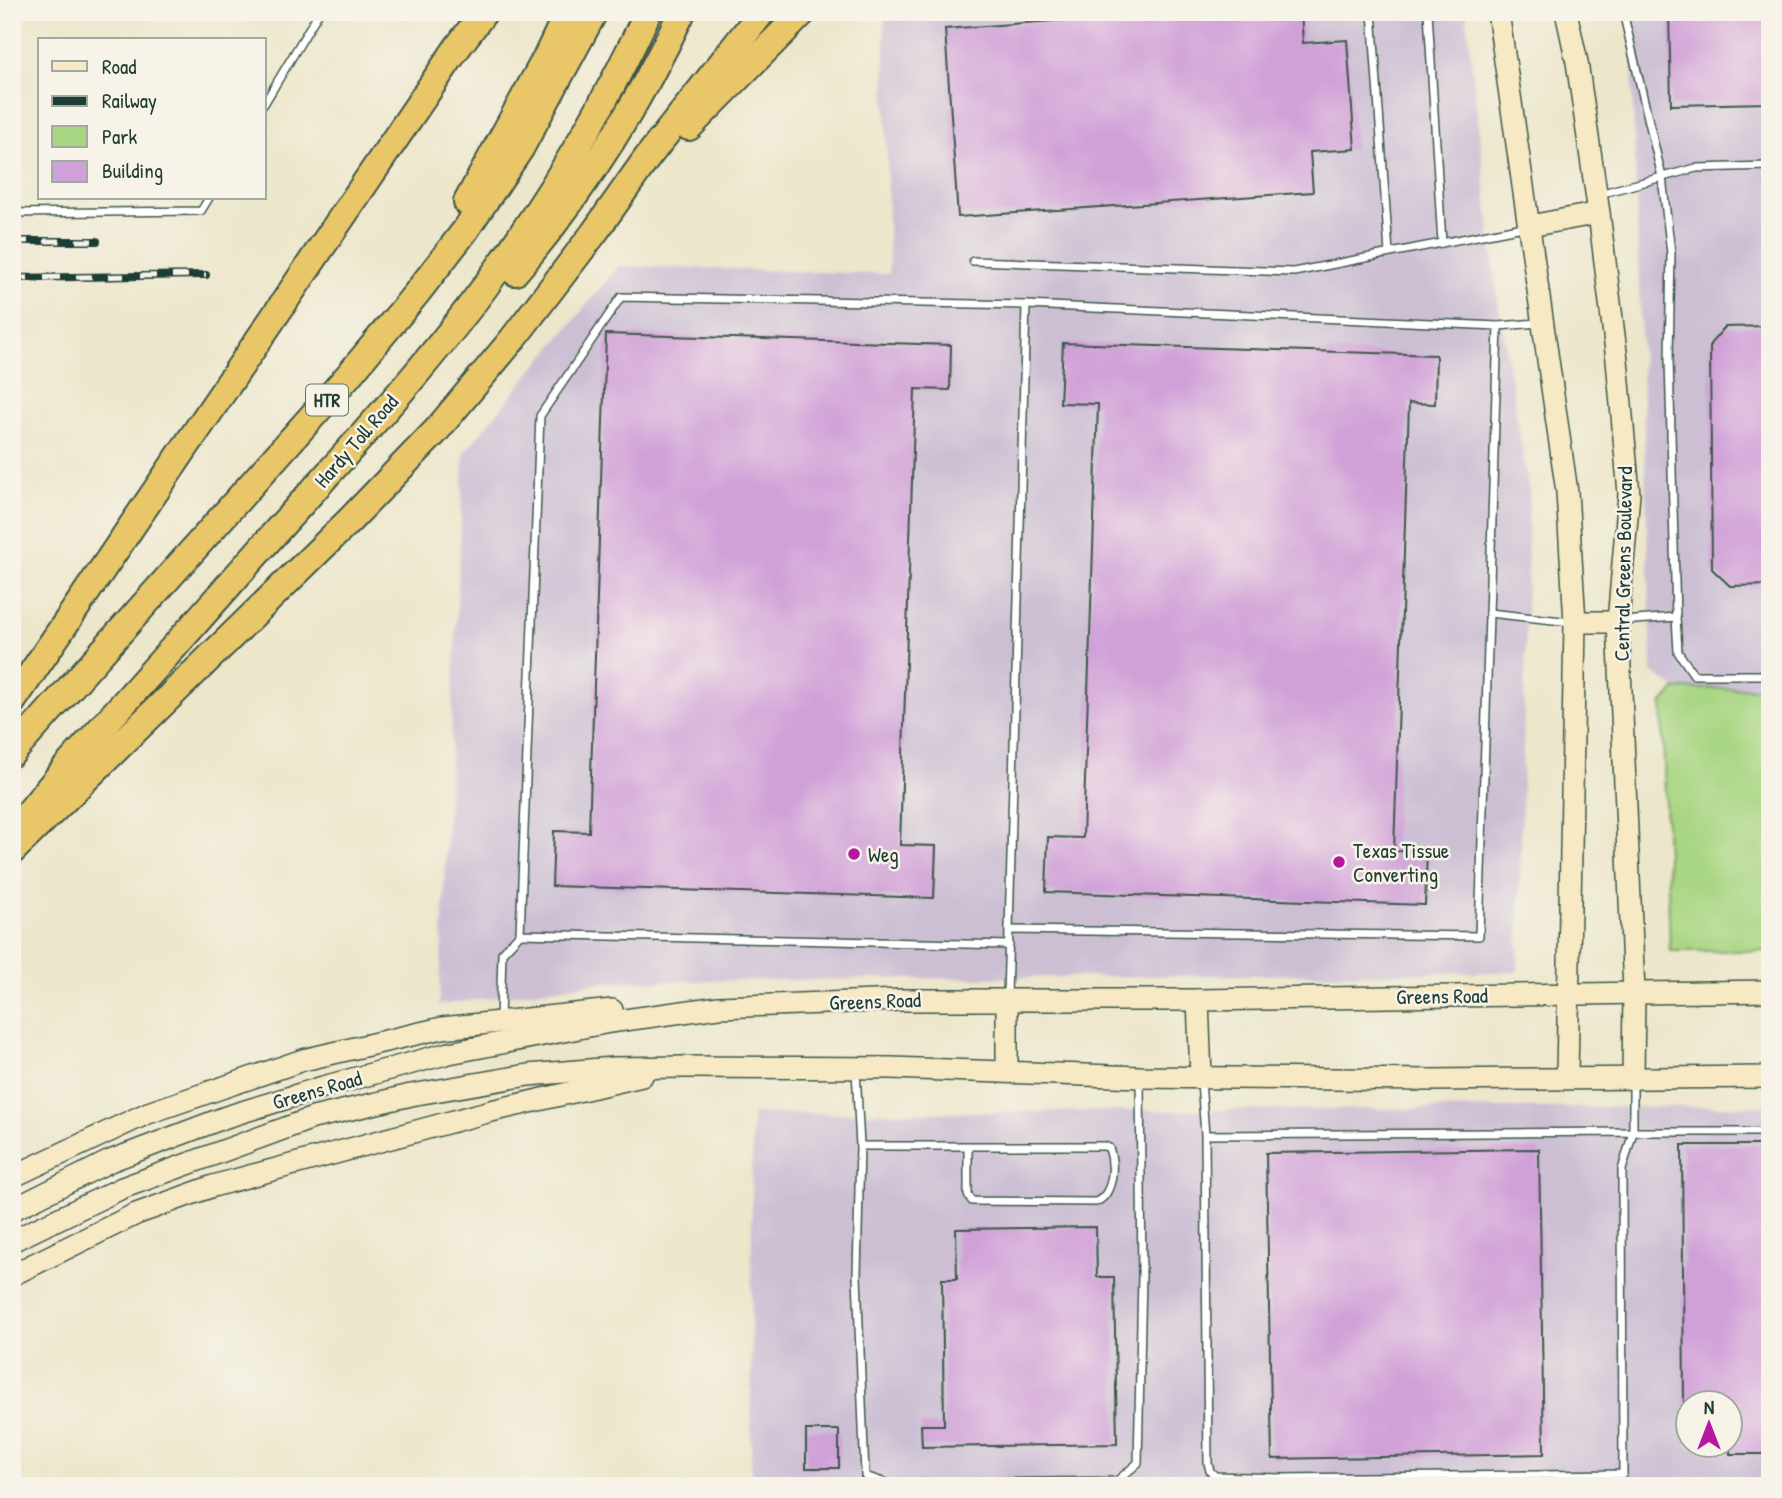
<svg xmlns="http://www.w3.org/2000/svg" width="1782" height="1498" viewBox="0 0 1782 1498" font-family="'Patrick Hand',sans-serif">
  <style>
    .industrial { fill: #ccbfd4; fill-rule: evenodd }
    .green { fill: #a9d683; stroke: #648a5c; stroke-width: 2 }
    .building { fill: #d0a0d8 }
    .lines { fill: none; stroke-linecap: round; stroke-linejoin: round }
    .lane-casing { stroke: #3e564a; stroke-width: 10 }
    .secondary-casing { stroke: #3e564a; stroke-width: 24 }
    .highway-casing { stroke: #3e564a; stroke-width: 30 }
    .lane { stroke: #fff; stroke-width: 7 }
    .secondary { stroke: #f6e9c3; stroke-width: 21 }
    .highway { stroke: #e9c769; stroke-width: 26 }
    .rail-casing { stroke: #1f3d34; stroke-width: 8 }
    .rail { stroke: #f7f3e8; stroke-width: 5; stroke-dasharray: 16; stroke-linecap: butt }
    .poi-dot { fill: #b5179e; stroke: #f7f3e8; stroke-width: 2.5 }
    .labels { text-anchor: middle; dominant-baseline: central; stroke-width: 5; stroke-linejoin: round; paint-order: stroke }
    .shield { fill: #f7f3e8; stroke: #60746a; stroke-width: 2 }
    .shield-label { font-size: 19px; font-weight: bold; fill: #1f3d34 }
    .street-label { font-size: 21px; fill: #1f3d34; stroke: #f7f3e8 }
    .poi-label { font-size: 21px; fill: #1f3d34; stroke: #f7f3e8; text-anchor: start }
  </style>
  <rect width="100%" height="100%" fill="#f7f3e8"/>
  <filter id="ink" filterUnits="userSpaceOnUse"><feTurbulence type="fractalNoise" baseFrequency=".0143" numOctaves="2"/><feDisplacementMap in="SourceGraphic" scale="14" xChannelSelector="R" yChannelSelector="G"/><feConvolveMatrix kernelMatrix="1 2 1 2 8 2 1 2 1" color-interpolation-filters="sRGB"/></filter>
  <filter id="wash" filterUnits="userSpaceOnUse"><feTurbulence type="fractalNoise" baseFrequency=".00686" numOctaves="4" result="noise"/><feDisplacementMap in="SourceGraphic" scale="28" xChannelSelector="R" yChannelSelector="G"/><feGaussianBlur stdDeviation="1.57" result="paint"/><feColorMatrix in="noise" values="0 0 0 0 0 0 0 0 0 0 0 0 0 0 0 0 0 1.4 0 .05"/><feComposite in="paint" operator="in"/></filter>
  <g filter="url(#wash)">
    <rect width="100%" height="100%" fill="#ece6ca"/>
    <g class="industrial">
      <path d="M884 12H1466L1497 295 1529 492 1518 972 600 982 439 1005 464 453 619 266 889 274Z"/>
      <path d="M1630 12H1770V688L1676 689 1652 672Z"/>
      <path d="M1770 1106V1486H751L752 1114ZM1688 1404H1730V1446H1688Z"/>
    </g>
    <path class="green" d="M1770 688V951H1670L1662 704 1676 689Z"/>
    <g id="blocks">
      <g class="building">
        <path d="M1176 12H1301L1303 43 1347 40 1355 149 1310 152 1313 192 958 217 945 29Z"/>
        <path d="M1669 12H1770V103L1671 105Z"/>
        <path d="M1770 326V585L1730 586 1712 569 1710 344 1725 327Z"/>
        <path d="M606 334 951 345 950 390 915 389 900 845 936 846 934 898 552 886 554 831 589 832Z"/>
        <path d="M1063 343 1436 355 1435 404 1409 403 1394 851 1427 852 1425 905 1046 892 1048 837 1083 838 1098 404 1060 403Z"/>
        <path d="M1682 1145H1770V1454H1730V1404H1684Z"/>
        <path d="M1539 1149 1544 1454 1272 1459 1266 1153Z"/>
        <path d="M1096 1227 1097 1277H1114L1117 1444 922 1447 921 1425H944L942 1279H957L956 1229Z"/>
        <rect x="806" y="1430" width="33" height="38"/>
      </g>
    </g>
  </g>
  <g filter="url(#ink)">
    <use href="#blocks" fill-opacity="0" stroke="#3e564a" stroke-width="2"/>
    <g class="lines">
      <defs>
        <g id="lane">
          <path d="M1372 12 1389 253"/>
          <path d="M1428 12 1442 243"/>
          <path d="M264 104 319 12"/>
          <path d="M1599 194 1696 168 1770 166"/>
          <path d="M12 213 201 211 209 198"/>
          <path d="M973 261 1294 272 1528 226"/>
          <path d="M1498 326 1539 323"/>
          <path d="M1489 613 1572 622"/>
          <path d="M1676 617 1678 652 1694 675H1770"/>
          <path d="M1622 621 1676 617 1669 359 1671 253 1662 177 1623 12"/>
          <path d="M1009 930 1479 936 1498 326 1026 305"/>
          <path d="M1007 996 1009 930 1026 305 621 297 540 416 520 934 1009 945"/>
          <path d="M500 1020 502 953 520 934"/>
          <path d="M856 1070 860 1146 857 1276 865 1476 889 1484 1117 1481 1138 1463 1142 1276 1140 1081"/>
          <path d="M1201 1081 1205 1135 1633 1132 1622 1170 1623 1474 1281 1478 1215 1476 1210 1471 1208 1463 1205 1135"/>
          <path d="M1633 1083V1132H1770"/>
          <path d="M860 1146C942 1146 1023 1146 1104 1146L1109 1148C1115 1165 1114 1194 1096 1202L972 1201 968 1195V1146"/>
        </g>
        <g id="secondary">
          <path d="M1498 12 1567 492 1575 622 1567 1078"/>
          <path d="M1566 12 1577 62 1599 213 1617 360 1629 494 1618 622 1634 992 1633 1079"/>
          <path d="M1530 226 1599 213"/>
          <path d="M1575 622H1618"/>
          <path d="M1198 1000 1201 1077"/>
          <path d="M1007 1071V1000"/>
          <path d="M12 1177 148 1113 303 1060 442 1028 612 1010"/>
          <path d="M12 1210 110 1161 226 1117 323 1087 449 1053 610 1022 719 1007 901 1000H1198L1770 991"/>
          <path d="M12 1241 122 1188 313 1118 411 1095 528 1075 613 1068 686 1067 891 1068 1140 1077 1429 1080 1770 1077"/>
          <path d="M12 1275 136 1214 213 1186 491 1111 642 1076"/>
        </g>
        <g id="highway">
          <path d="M689 127 803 12"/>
          <path d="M467 202 547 56 568 12"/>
          <path d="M515 272C582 194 638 105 682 12"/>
          <path d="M12 702 457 48 484 12"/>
          <path d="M12 753 349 375 416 294 464 232 520 149 594 12"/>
          <path d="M26 816 63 771C136 690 209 608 281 526 362 436 446 346 514 246 565 172 610 94 648 12"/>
          <path d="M12 851 349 521 436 431 512 340 594 233 647 158 762 12"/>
        </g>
      </defs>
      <use href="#lane" class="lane-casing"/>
      <use href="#secondary" class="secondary-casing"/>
      <use href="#highway" class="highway-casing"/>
      <use href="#lane" class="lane"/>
      <use href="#secondary" class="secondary"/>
      <use href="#highway" class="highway"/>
      <defs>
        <g id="rail">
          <path d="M12 241H97"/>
          <path d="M12 278 206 275"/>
        </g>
      </defs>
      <use href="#rail" class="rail-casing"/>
      <use href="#rail" class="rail"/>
    </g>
  </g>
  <g class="poi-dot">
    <circle cx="854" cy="854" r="7"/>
    <circle cx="1339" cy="862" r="7"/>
  </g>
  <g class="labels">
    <rect class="shield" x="306" y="384.5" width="42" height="31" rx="5"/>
    <g class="shield-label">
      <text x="327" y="400">HTR</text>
    </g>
    <g class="street-label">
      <text transform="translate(356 441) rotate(-49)">Hardy Toll Road</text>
      <text transform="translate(1623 564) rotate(-89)">Central Greens Boulevard</text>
      <text transform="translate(1442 996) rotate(-1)">Greens Road</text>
      <text transform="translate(875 1001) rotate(-2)">Greens Road</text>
      <text transform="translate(317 1090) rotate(-16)">Greens Road</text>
    </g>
    <g class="poi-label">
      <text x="1353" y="850">Texas Tissue<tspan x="1353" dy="24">Converting</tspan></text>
      <text x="868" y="854">Weg</text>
    </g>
  </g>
  <rect width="1782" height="1498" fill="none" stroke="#f7f3e8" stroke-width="42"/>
  <rect x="38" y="38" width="228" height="161" fill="#f7f3e8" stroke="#a1aaa0" stroke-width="2"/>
  <rect x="52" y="61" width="35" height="10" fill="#f6e9c3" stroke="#a1aaa0" stroke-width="2"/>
  <text x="102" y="74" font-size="21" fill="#1f3d34">Road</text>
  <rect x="52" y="96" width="35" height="10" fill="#1f3d34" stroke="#a1aaa0" stroke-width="2"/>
  <text x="102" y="108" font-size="21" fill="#1f3d34">Railway</text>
  <rect x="52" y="126" width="35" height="21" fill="#a9d683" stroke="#a1aaa0" stroke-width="2"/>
  <text x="102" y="144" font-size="21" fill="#1f3d34">Park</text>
  <rect x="52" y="161" width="35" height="21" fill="#d0a0d8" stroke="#a1aaa0" stroke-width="2"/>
  <text x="102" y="178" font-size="21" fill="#1f3d34">Building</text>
  <g transform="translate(1709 1424)"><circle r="33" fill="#f7f3e8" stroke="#a1aaa0" stroke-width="2"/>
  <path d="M0-5L12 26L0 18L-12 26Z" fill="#b5179e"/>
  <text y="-10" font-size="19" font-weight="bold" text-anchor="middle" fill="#1f3d34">N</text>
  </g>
</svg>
